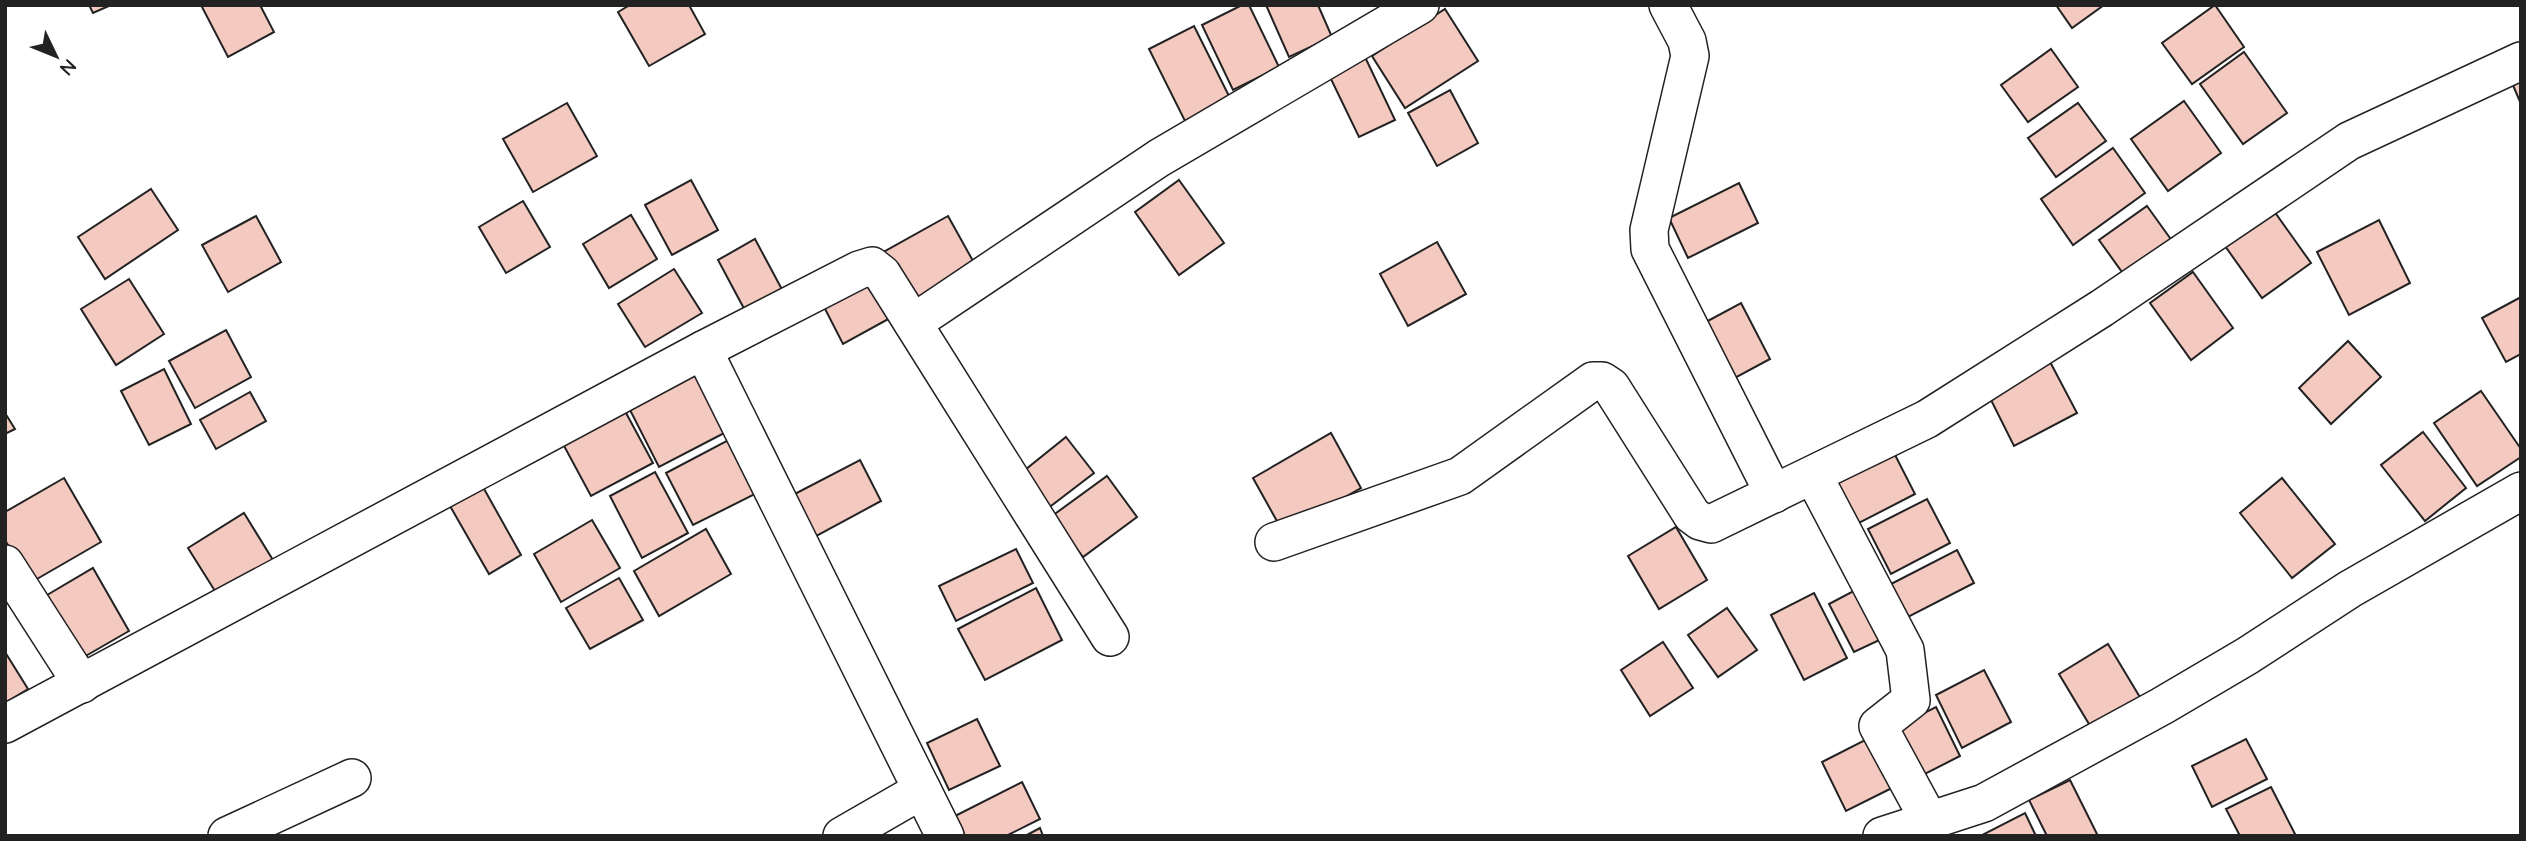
<svg xmlns="http://www.w3.org/2000/svg" width="2526" height="841" viewBox="0 0 2526 841" font-family="Quicksand,sans-serif">
  <style>
    .building { fill: #f3c9c0; stroke: #222; stroke-width: 2 }
    .lines { fill: none; stroke-linecap: round; stroke-linejoin: round }
    .street-casing { stroke: #222; stroke-width: 40 }
    .street { stroke: #fff; stroke-width: 37 }
  </style>
  <rect width="100%" height="100%" fill="#fff"/>
  <g class="building">
    <path d="M89 5H111L93 13Z"/>
    <path d="M201 5H260L274 32 228 57Z"/>
    <path d="M630 5H689L705 34 649 66 618 12Z"/>
    <path d="M1242 5H1249L1279 67 1233 90 1202 25Z"/>
    <path d="M1266 5H1318L1332 37 1289 57Z"/>
    <path d="M2056 5H2104L2072 28Z"/>
    <path d="M2215 5 2244 47 2192 84 2162 43Z"/>
    <path d="M1445 9 1478 61 1405 108 1372 56Z"/>
    <path d="M1194 26 1230 98 1185 121 1149 49Z"/>
    <path d="M2051 49 2078 87 2028 122 2001 85Z"/>
    <path d="M2244 52 2287 113 2243 144 2200 84Z"/>
    <path d="M1365 57 1395 120 1359 137 1329 75Z"/>
    <path d="M2521 79V104L2512 83Z"/>
    <path d="M1450 90 1478 143 1437 166 1408 113Z"/>
    <path d="M2184 101 2221 153 2168 191 2131 139Z"/>
    <path d="M567 103 597 156 533 192 503 139Z"/>
    <path d="M2078 103 2106 141 2056 177 2028 138Z"/>
    <path d="M2113 148 2145 193 2073 245 2041 199Z"/>
    <path d="M691 180 718 230 672 255 645 205Z"/>
    <path d="M1179 180 1224 243 1179 275 1135 212Z"/>
    <path d="M1739 183 1758 223 1688 258 1669 218Z"/>
    <path d="M151 189 178 230 105 279 78 237Z"/>
    <path d="M523 201 550 247 506 273 479 227Z"/>
    <path d="M2147 206 2175 245 2127 279 2099 240Z"/>
    <path d="M2274 211 2311 263 2262 298 2225 246Z"/>
    <path d="M631 215 657 259 609 288 583 244Z"/>
    <path d="M256 216 281 262 228 292 202 245Z"/>
    <path d="M948 216 978 270 910 308 880 254Z"/>
    <path d="M2379 220 2410 283 2349 315 2317 252Z"/>
    <path d="M755 239 785 295 748 316 718 260Z"/>
    <path d="M1437 242 1466 294 1408 326 1380 274Z"/>
    <path d="M674 269 702 313 645 347 618 304Z"/>
    <path d="M2193 272 2233 328 2191 360 2150 303Z"/>
    <path d="M129 279 164 334 116 365 81 309Z"/>
    <path d="M871 279 892 317 843 344 823 305Z"/>
    <path d="M2521 297V354L2506 362 2482 318Z"/>
    <path d="M1741 303 1770 359 1733 379 1704 323Z"/>
    <path d="M226 330 251 377 195 408 169 361Z"/>
    <path d="M2348 341 2381 377 2331 424 2299 388Z"/>
    <path d="M2048 358 2077 413 2014 446 1986 390Z"/>
    <path d="M164 369 191 424 149 445 121 391Z"/>
    <path d="M702 371 732 429 659 467 629 408Z"/>
    <path d="M2481 391 2521 449V457L2477 486 2434 423Z"/>
    <path d="M250 392 266 421 216 449 200 420Z"/>
    <path d="M625 411 653 463 591 496 563 444Z"/>
    <path d="M5 413 15 429 5 434Z"/>
    <path d="M2423 432 2466 488 2425 521 2381 465Z"/>
    <path d="M1331 433 1361 488 1283 532 1253 478Z"/>
    <path d="M736 436 763 490 693 525 666 473Z"/>
    <path d="M1066 437 1094 473 1047 509 1020 474Z"/>
    <path d="M1892 449 1915 494 1855 525 1832 479Z"/>
    <path d="M860 460 881 501 809 540 787 498Z"/>
    <path d="M655 472 688 533 642 558 610 496Z"/>
    <path d="M1107 476 1137 517 1083 557 1052 516Z"/>
    <path d="M64 478 101 542 30 583 5 540V512Z"/>
    <path d="M2282 478 2335 544 2292 578 2240 513Z"/>
    <path d="M483 487 521 555 489 574 450 506Z"/>
    <path d="M1927 499 1950 543 1891 574 1868 529Z"/>
    <path d="M244 513 276 565 220 599 188 548Z"/>
    <path d="M592 520 620 568 561 602 534 554Z"/>
    <path d="M1676 527 1707 580 1659 609 1628 556Z"/>
    <path d="M706 529 731 574 659 616 634 571Z"/>
    <path d="M1016 549 1033 583 956 621 939 586Z"/>
    <path d="M1957 550 1974 583 1908 617 1891 584Z"/>
    <path d="M93 568 129 631 77 661 42 598Z"/>
    <path d="M619 578 643 620 590 649 566 608Z"/>
    <path d="M1863 586 1888 636 1854 652 1829 604Z"/>
    <path d="M1036 588 1062 640 985 680 958 629Z"/>
    <path d="M1814 593 1847 658 1804 680 1771 615Z"/>
    <path d="M1727 608 1757 650 1718 677 1688 635Z"/>
    <path d="M1663 642 1693 688 1650 716 1621 670Z"/>
    <path d="M2108 644 2144 704 2095 734 2059 674Z"/>
    <path d="M5 652 28 689 5 703Z"/>
    <path d="M1984 670 2011 722 1962 748 1936 695Z"/>
    <path d="M1936 707 1960 756 1917 778 1892 729Z"/>
    <path d="M977 719 1000 766 949 790 927 743Z"/>
    <path d="M1867 739 1892 788 1846 811 1822 762Z"/>
    <path d="M2246 739 2267 779 2212 807 2192 766Z"/>
    <path d="M2070 780 2098 836H2047L2029 800Z"/>
    <path d="M1022 782 1040 819 1006 836H965L955 816Z"/>
    <path d="M2271 787 2296 836H2240L2226 809Z"/>
    <path d="M2025 813 2036 836H1982V835Z"/>
    <path d="M1040 828 1043 836H1025Z"/>
  </g>
  <g class="lines">
    <defs>
      <g id="street">
        <path d="M1668 5 1687 41 1690 56 1649 230 1650 249 1774 494"/>
        <path d="M913 323 1159 158 1420 5"/>
        <path d="M703 350 945 836"/>
        <path d="M1813 475 1905 650 1911 700 1878 726 1929 820"/>
        <path d="M1274 542 1460 476 1593 381H1602L1611 387 1692 515 1700 521 1711 524 1927 419 2102 308 2349 141 2521 61"/>
        <path d="M5 564 82 684"/>
        <path d="M5 724 703 350 859 270 872 266 882 274 1110 637"/>
        <path d="M227 836 352 778"/>
        <path d="M842 836 922 790"/>
        <path d="M1882 836 1984 803 2162 706 2247 656 2350 589 2521 491"/>
      </g>
    </defs>
    <use href="#street" class="street-casing"/>
    <use href="#street" class="street"/>
  </g>
  <rect width="2526" height="841" fill="none" stroke="#222222" stroke-width="14"/>
  <g transform="translate(56 56) rotate(133)" stroke="#ffffff" stroke-width="5" paint-order="stroke">
  <path d="M0-5L12 26L0 18L-12 26Z" fill="#222222"/>
  <text y="-10" font-size="19" font-weight="bold" text-anchor="middle" fill="#222222">N</text>
  </g>
</svg>
